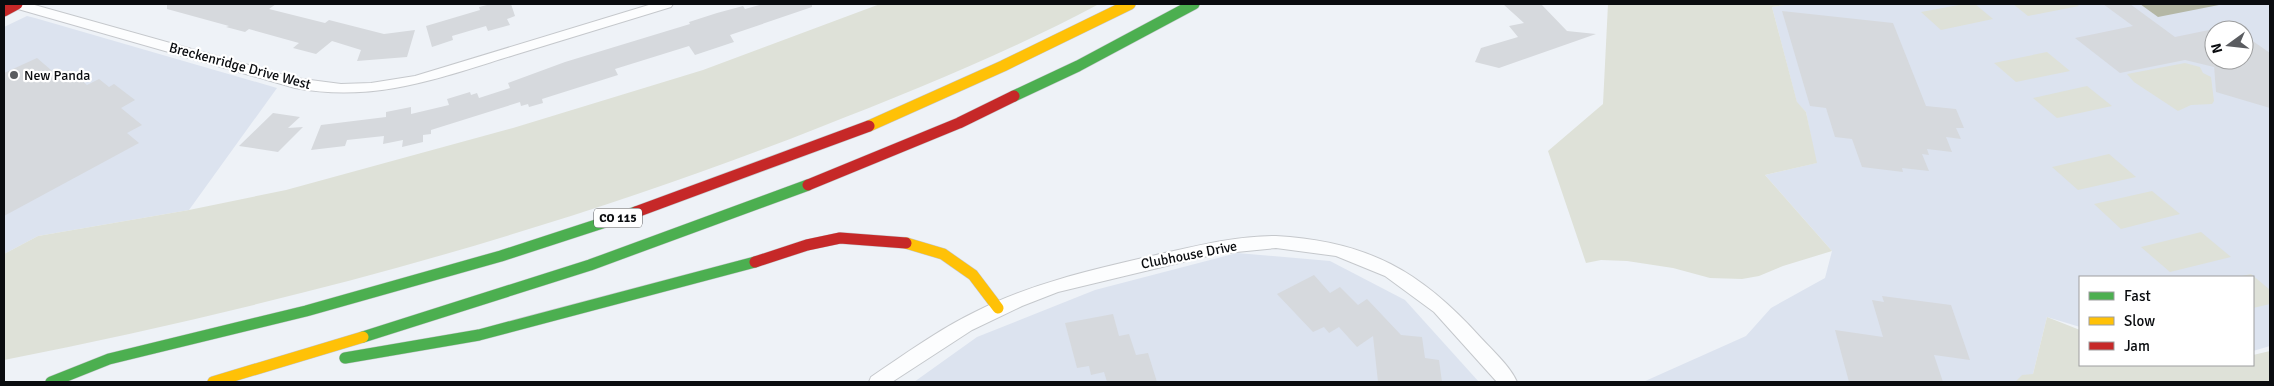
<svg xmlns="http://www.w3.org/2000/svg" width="2274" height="386" viewBox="0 0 2274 386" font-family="Signika,sans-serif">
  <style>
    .built { fill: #dce3ef; fill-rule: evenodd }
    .green { fill: #dee1d8 }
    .water { fill: #b4b7a5 }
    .building { fill: #d6d9dd }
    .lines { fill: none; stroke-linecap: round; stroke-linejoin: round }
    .street-casing { stroke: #c5c8cc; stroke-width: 2 }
    .fast-casing { stroke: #c5c8cc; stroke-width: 12 }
    .slow-casing { stroke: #c5c8cc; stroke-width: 12 }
    .jam-casing { stroke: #c5c8cc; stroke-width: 12 }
    .street { fill: #fcfdfe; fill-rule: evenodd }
    .fast { stroke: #4caf50; stroke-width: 11 }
    .slow { stroke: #ffc107; stroke-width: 11 }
    .jam { stroke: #c62828; stroke-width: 11 }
    .poi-dot { fill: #5a5c60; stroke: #fff; stroke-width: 2 }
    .labels { text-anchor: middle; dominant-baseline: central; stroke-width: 4.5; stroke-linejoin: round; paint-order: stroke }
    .shield { fill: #fff; stroke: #545557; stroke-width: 1 }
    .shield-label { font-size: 12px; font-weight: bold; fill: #0a0c0f }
    .street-label { font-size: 14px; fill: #0a0c0f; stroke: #fff }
    .poi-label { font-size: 14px; fill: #0a0c0f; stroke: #fff; text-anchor: start }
  </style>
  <rect width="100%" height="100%" fill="#eef2f7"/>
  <g class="built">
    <path d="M1791 4H2270V346L2253 351V277H2080V327L2047 317 2033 374 2015 382H1643L1746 336 1771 308 1825 278 1832 251 1765 175 1816 163 1806 112 1797 103 1772 7ZM2214 30H2244V60H2214Z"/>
    <path d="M27 16 35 18 277 88 189 210 38 236 4 254V27Z"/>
    <path d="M1237 253 1330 261 1405 300 1479 382H914L977 337 1095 290Z"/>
  </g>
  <g class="green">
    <path d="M880 4H1099C1009 52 913 91 818 128 555 232 281 305 4 360V254L38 236 189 210 286 190 513 128 703 70Z"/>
    <path d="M1608 4H1791L1772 7 1797 102 1806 112 1817 163 1765 175 1832 251 1783 266 1759 276 1742 279 1710 278 1673 268 1627 261 1601 260 1586 263 1548 151 1603 104Z"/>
    <path d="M1964 4H1975L1993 19 1941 30 1921 12Z"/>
    <path d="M2013 4H2076L2079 6 2028 16Z"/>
    <path d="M2047 52 2070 71 2016 82 1994 63Z"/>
    <path d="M2185 63 2200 67 2203 73 2211 77 2214 101 2212 104 2191 105 2178 111 2134 82 2127 74Z"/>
    <path d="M2087 86 2112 106 2057 118 2033 98Z"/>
    <path d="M2109 154 2136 177 2078 190 2052 167Z"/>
    <path d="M2152 191 2180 214 2121 229 2094 204Z"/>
    <path d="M2201 232 2231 257 2170 272 2141 247Z"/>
    <path d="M2251 274 2270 290V304L2253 308V277H2237Z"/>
    <path d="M2047 317 2080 330V365H2253V355L2270 351V382H2015L2022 375 2033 374Z"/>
  </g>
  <path class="water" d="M2140 4H2224L2158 17Z"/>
  <g class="building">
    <path d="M167 4H276L269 9 325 23 329 20 384 34 415 30 407 57 357 61 361 50 332 41 316 54 293 48 299 43 249 29 245 32 226 27 229 26 167 9Z"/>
    <path d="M491 4H511L515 16 507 19 510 25 488 31 486 26 452 36 453 40 432 47 426 26 480 10 479 7Z"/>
    <path d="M763 4H812V7L730 35 734 42 695 55 689 46 615 69 618 75 542 99 543 103 529 107 528 104 521 106 520 102 431 130V134L423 135V142L402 147 403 140 383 144 384 136 347 140 345 146 311 150 321 125 386 117V112L411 107V114L449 105 447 99 470 92 471 95 477 93 479 98 510 88 508 83 565 62 690 24 689 22 717 13 743 6 745 9Z"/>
    <path d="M1503 4H1541L1567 31 1596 34 1499 68 1475 62 1481 48 1518 37 1509 26 1524 23Z"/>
    <path d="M2103 4H2130L2175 37 2214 29V60H2244V35L2270 53V108L2216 92 2214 65V67L2185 60 2120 73 2075 38 2133 26Z"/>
    <path d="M1782 11 1893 23 1926 106 1956 109 1964 128H1956L1961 139 1946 137 1952 152 1927 149 1929 155 1922 154 1929 171 1902 168 1903 172 1862 167 1852 139 1835 137 1826 108 1810 106Z"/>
    <path d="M37 58 58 76 69 70 87 85 99 79 109 87 114 84 135 100 121 108 142 125 127 133 139 143 4 216V73Z"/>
    <path d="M273 113 300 117 288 128 303 127 278 152 239 146Z"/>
    <path d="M1314 275 1330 293 1340 287 1358 305 1367 299 1401 335 1422 337 1425 358 1439 360 1442 382H1378L1373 336 1357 347 1339 327 1329 333 1324 327 1313 332 1277 294Z"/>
    <path d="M1882 296 1951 305 1970 360 1934 355 1943 382H1849L1835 330 1883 337 1872 300 1884 302Z"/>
    <path d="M1113 314 1119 336 1129 334 1136 355 1148 353 1157 382H1107L1104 372 1091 375 1089 366 1077 368 1065 323Z"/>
  </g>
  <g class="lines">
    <defs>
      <g id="street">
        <path d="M9 4H31L295 78 341 84 371 83 415 76 652 4H673L671 7C619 23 566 39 514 55 439 78 375 103 295 88L11 7Z"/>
        <path d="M1276 236C1367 241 1421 271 1481 338 1493 351 1510 366 1517 382H1497L1434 312 1385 276 1336 256 1276 248 1216 254 1058 292 1022 306 972 330 892 382H869L871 377C905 354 938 330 975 312 1032 283 1094 269 1156 255 1196 246 1234 236 1276 236Z"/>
      </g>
      <g id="fast">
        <path d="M1014 96 1078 66 1194 4"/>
        <path d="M363 337 590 265 808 185"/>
        <path d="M345 358 479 335 755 262"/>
        <path d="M51 382 109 359 306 311 501 256 636 212"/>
      </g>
      <g id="slow">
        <path d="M869 126 1003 66 1130 4"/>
        <path d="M906 243 943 254 973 275 998 308"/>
        <path d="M213 382 363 337"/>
      </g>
      <g id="jam">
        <path d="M4 11 17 4"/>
        <path d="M808 185 959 123 1014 96"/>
        <path d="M636 212 869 126"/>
        <path d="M755 262 807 245 840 238 906 243"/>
      </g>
    </defs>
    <use href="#street" class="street-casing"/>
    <use href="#fast" class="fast-casing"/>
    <use href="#slow" class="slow-casing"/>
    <use href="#jam" class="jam-casing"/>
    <use href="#street" class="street"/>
    <use href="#fast" class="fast"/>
    <use href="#slow" class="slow"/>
    <use href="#jam" class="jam"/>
  </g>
  <circle class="poi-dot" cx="14" cy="75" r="5"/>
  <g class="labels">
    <rect class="shield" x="594" y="208.5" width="48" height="19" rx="4"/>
    <g class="shield-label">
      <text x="618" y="218">CO 115</text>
    </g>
    <g class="street-label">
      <text transform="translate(240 66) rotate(15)">Breckenridge Drive West</text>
      <text transform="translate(1189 255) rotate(-11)">Clubhouse Drive</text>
    </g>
    <g class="poi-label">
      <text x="24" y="75">New Panda</text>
    </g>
  </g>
  <rect width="2274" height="386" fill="none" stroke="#0a0c0f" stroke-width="10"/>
  <rect x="2079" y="276" width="175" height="90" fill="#ffffff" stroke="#9d9e9f"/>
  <rect x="2089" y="292" width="25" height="8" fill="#4caf50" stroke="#9d9e9f"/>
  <text x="2124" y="301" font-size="15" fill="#0a0c0f">Fast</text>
  <rect x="2089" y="317" width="25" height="8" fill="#ffc107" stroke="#9d9e9f"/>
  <text x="2124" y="326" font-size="15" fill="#0a0c0f">Slow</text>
  <rect x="2089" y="342" width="25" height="8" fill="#c62828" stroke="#9d9e9f"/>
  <text x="2124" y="351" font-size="15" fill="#0a0c0f">Jam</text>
  <g transform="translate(2229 45) rotate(255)"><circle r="24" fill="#ffffff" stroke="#9d9e9f"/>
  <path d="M0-4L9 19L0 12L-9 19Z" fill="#5a5c60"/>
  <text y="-8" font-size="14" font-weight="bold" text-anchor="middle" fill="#0a0c0f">N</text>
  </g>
</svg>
